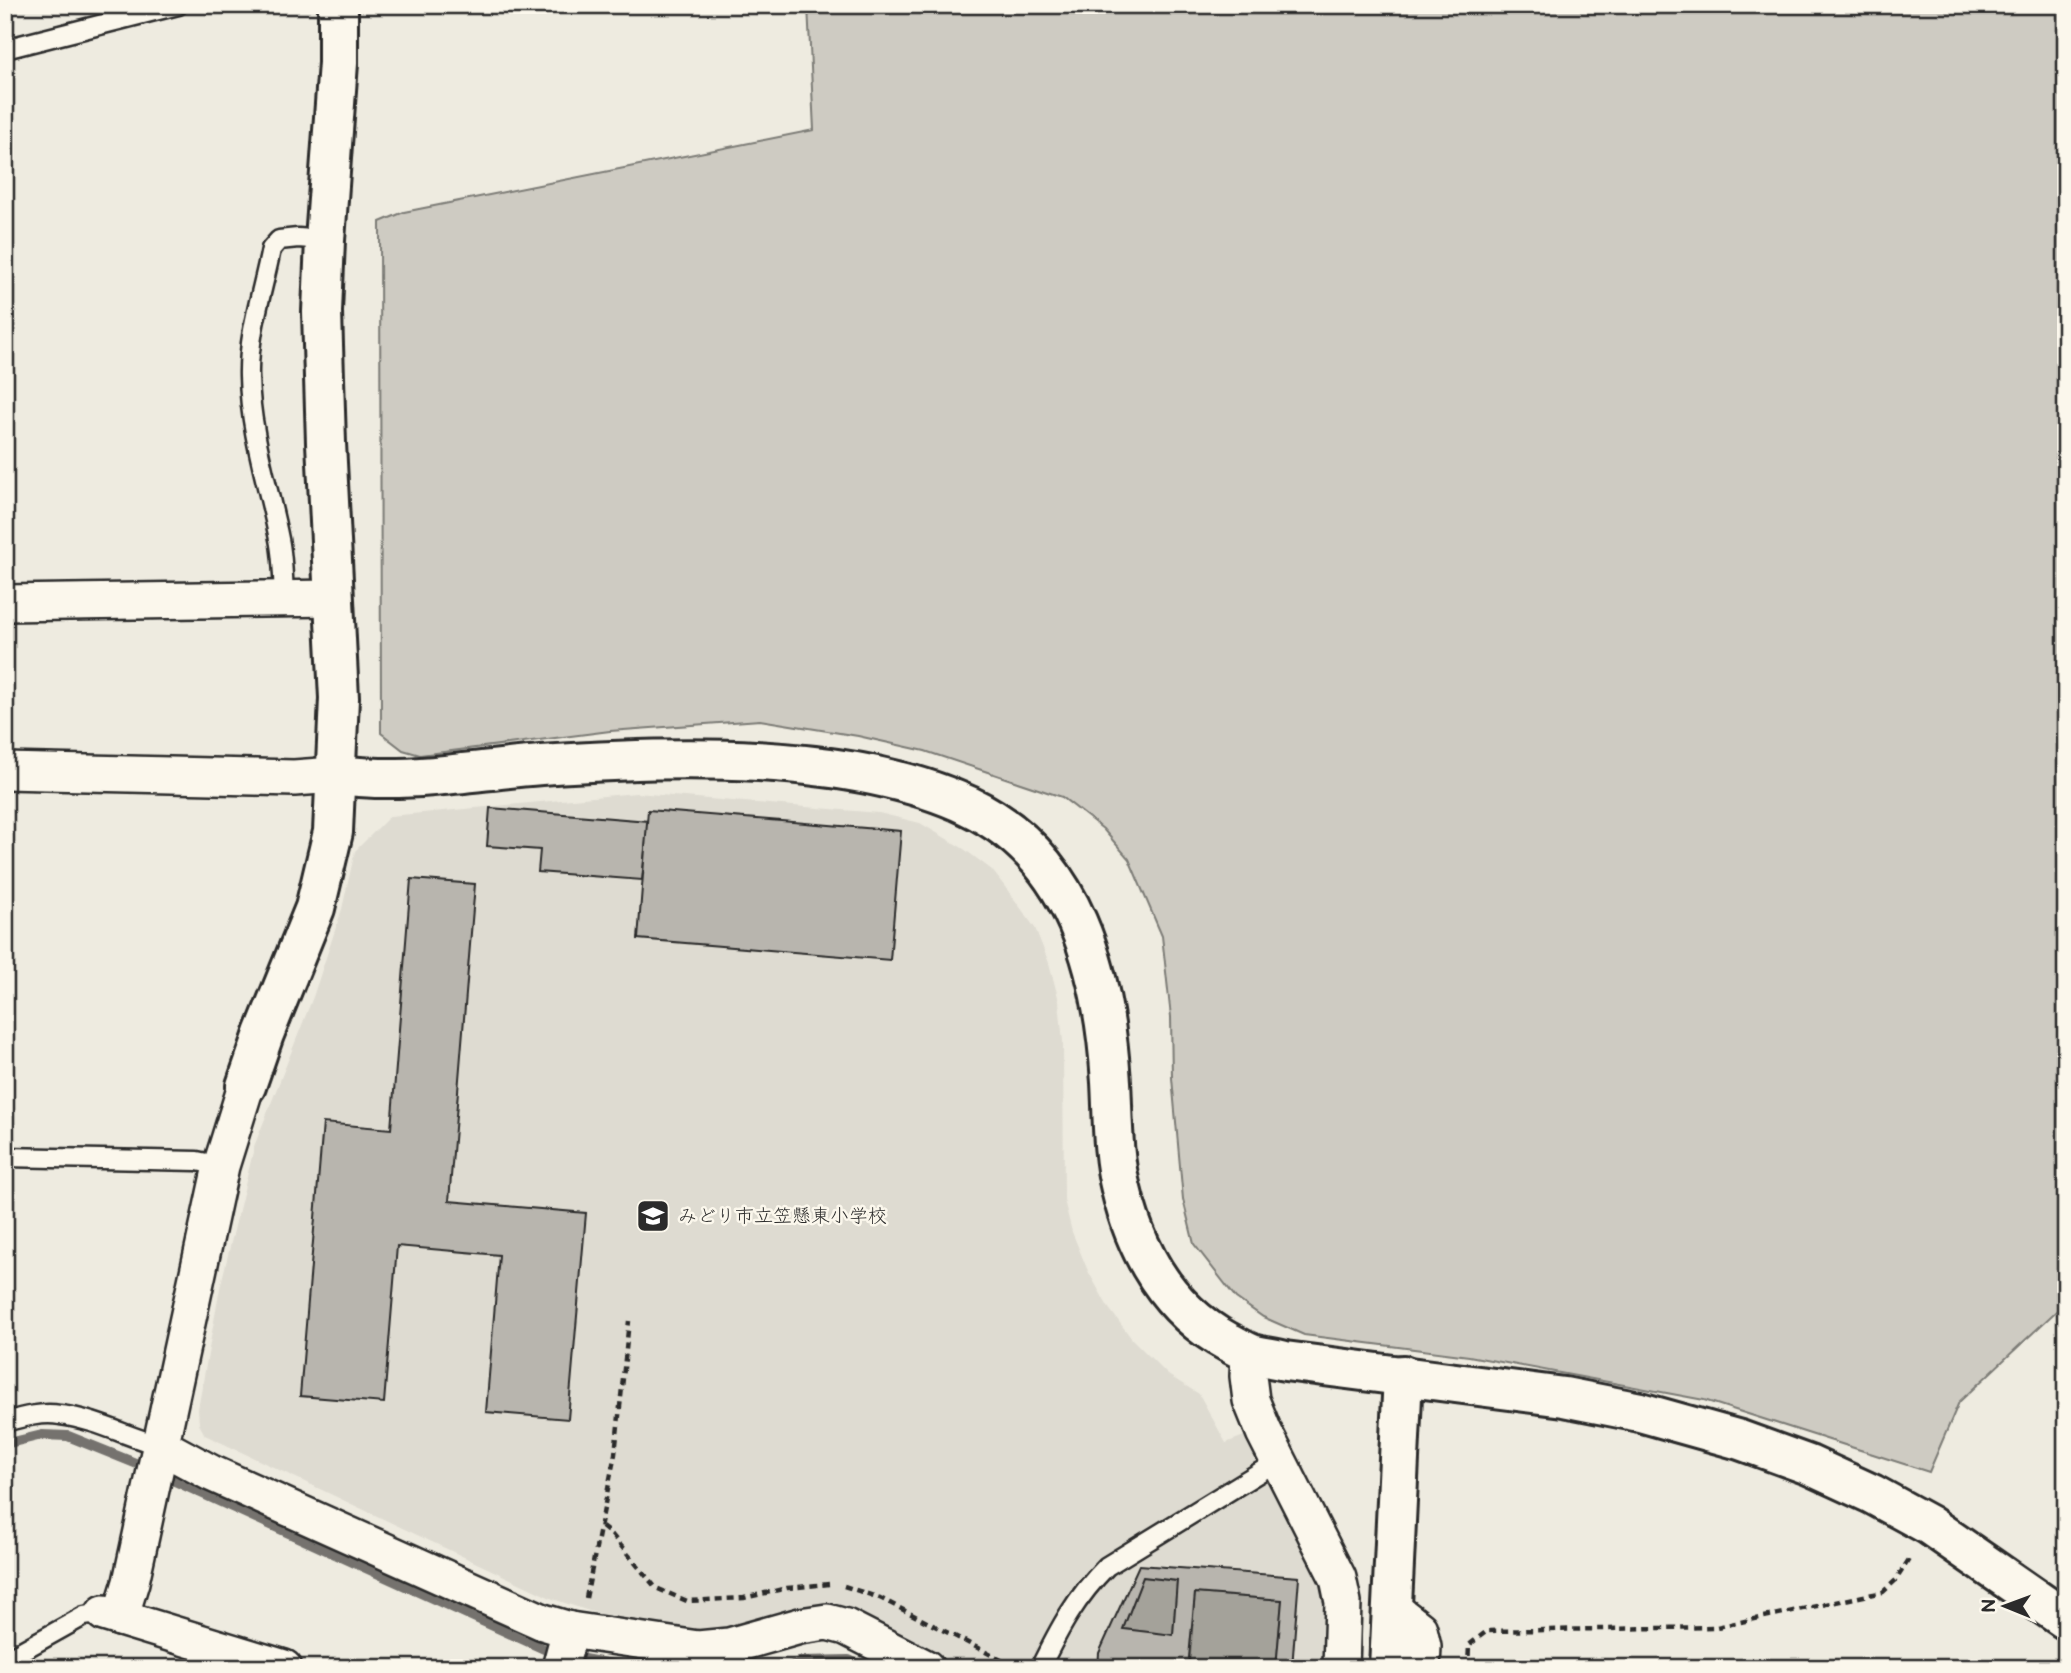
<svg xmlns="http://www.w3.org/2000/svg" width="2071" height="1673" viewBox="0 0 2071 1673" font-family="'Balsamiq Sans','Klee One',sans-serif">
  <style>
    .built { fill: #dedbd1 }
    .green { fill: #cecbc2; stroke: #7c7b76; stroke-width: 2 }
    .water { fill: #a4a29a; stroke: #74726e; stroke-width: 2 }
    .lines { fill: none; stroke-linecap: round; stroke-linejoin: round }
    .stream { stroke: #74726e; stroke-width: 10 }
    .building { fill: #b8b5ae; stroke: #2b2b2b; stroke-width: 2; fill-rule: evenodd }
    .lane-casing { stroke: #2b2b2b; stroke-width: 23 }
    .street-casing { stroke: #2b2b2b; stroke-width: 40 }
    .secondary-casing { stroke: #2b2b2b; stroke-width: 44 }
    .path { stroke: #2b2b2b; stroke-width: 4.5; stroke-dasharray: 7 5; stroke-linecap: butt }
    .lane { stroke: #fbf7ec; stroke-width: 18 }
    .street { stroke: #fbf7ec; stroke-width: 35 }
    .secondary { stroke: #fbf7ec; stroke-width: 38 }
    .labels { text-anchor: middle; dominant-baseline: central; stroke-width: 5; stroke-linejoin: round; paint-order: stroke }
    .poi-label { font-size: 19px; fill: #2b2b2b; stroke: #fbf7ec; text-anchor: start }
  </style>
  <rect width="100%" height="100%" fill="#eeebe0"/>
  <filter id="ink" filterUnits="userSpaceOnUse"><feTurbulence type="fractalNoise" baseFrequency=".0143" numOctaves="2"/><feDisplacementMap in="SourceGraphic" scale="14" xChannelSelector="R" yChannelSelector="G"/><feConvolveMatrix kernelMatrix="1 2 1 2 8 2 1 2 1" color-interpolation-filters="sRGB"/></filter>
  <g filter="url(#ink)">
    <path class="built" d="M636 793 879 813 920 823 964 849 992 870 1012 896 1035 928 1049 963 1059 1001 1063 1042 1064 1200 1072 1232 1088 1271 1108 1307 1132 1339 1168 1375 1199 1394 1226 1443 1244 1436 1321 1581 1323 1592 1322 1668H968L854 1613 791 1611 716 1631 690 1630 616 1620 553 1599 205 1435 199 1424 198 1409 220 1288 255 1144 313 997 342 909 355 851 390 816Z"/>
    <path class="green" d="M808 5H2066V1302L1959 1402 1929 1472 1704 1400 1469 1356 1304 1335 1263 1317 1236 1298 1194 1244 1183 1199 1172 1078 1171 1017 1162 936 1129 859 1103 829 1062 797 925 751 858 736 760 720 610 731 420 755 403 750 381 733 380 222 404 212 814 130Z"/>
    <g class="water">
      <path d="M1143 1577 1177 1581 1173 1635 1123 1629Z"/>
      <path d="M1195 1593 1282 1600 1276 1668H1189Z"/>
    </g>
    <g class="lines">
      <g class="stream">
        <path d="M5 1444 42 1435 68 1436 140 1465"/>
        <path d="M168 1478 544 1649"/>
        <path d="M584 1659 633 1668"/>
        <path d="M787 1668 802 1661 849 1660 866 1668"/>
      </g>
    </g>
    <g class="building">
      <path d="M490 808 648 821 642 880 538 872 540 850 487 846Z"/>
      <path d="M648 810 901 831 890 960 638 939Z"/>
      <path d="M411 879 475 884 449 1201 586 1213 568 1419 486 1412 499 1255 397 1246 384 1403 300 1396 323 1123 391 1129Z"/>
      <path d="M1139 1565 1299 1577 1292 1668H1276L1282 1600 1195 1593 1188 1668H1098L1099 1653ZM1143 1577 1177 1581 1173 1635 1123 1629Z"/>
    </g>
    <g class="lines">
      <defs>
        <g id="lane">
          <path d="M5 49 178 5"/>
          <path d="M284 598C283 578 283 558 279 539 268 484 250 432 249 376 248 333 263 291 271 249L279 240 298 238 325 240"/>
          <path d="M5 1157 197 1161 221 1166"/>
          <path d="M5 1422C23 1417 42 1412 60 1415 95 1419 128 1437 161 1446"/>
          <path d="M5 1660 84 1616 104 1613"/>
          <path d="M1040 1668C1059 1629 1076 1597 1107 1566L1278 1461"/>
        </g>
        <g id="street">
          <path d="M5 603 334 598"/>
          <path d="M5 771 294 778 334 775"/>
          <path d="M1249 1353 1248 1376 1251 1400 1264 1432 1338 1578 1343 1602 1341 1668"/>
          <path d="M161 1446 211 1473 543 1622 570 1630 698 1649 729 1646 800 1626 827 1622 846 1627 926 1668"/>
          <path d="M1392 1608 1419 1629 1423 1646 1422 1668"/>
          <path d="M104 1613 284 1668"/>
          <path d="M120 1618 131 1582 221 1166 246 1086"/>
          <path d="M560 1668 570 1630"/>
        </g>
        <g id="secondary">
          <path d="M334 775C350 776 365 778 381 778 434 779 488 769 541 765 670 756 851 750 969 806 1076 857 1104 973 1111 1082 1113 1117 1112 1154 1121 1189 1136 1253 1169 1310 1228 1342 1236 1346 1244 1351 1252 1354 1263 1357 1274 1358 1285 1361L1564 1397 1640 1412 1740 1440 1809 1465 1872 1494 1929 1525 2066 1620"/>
          <path d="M246 1086 264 1034 315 908 333 832 339 698 326 443 322 312 325 240 338 63V5"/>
          <path d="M1389 1668 1403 1375"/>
        </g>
      </defs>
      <use href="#lane" class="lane-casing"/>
      <use href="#street" class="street-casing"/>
      <use href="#secondary" class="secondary-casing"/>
      <g class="path">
        <path d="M602 1527 612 1535 656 1588 687 1601 744 1598 787 1588 829 1584"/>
        <path d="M844 1586 880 1598 1013 1666"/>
        <path d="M586 1598 615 1454 629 1321"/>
        <path d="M1468 1668 1469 1645 1487 1631 1717 1627 1883 1592 1896 1580 1911 1556"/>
      </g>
      <use href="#lane" class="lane"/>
      <use href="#street" class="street"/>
      <use href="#secondary" class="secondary"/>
    </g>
  </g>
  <defs>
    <symbol id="school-square" viewBox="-11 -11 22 22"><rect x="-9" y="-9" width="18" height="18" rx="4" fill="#2b2b2b" stroke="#fbf7ec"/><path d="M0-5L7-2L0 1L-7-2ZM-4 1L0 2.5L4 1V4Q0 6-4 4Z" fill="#fff"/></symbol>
  </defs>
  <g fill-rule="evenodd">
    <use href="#school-square" x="634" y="1197" width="38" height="38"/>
  </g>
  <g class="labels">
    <g class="poi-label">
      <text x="678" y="1216">みどり市立笠懸東小学校</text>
    </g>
  </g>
  <rect width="2071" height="1673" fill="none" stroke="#fbf7ec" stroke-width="28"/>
  <rect x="14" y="14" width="2043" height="1645" fill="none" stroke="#2b2b2b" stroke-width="2.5" filter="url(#ink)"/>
  <g transform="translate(2005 1606) rotate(271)" stroke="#fbf7ec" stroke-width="5" paint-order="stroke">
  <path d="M0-5L12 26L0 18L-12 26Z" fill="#2b2b2b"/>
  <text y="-10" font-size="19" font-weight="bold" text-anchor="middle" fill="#2b2b2b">N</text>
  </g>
</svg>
